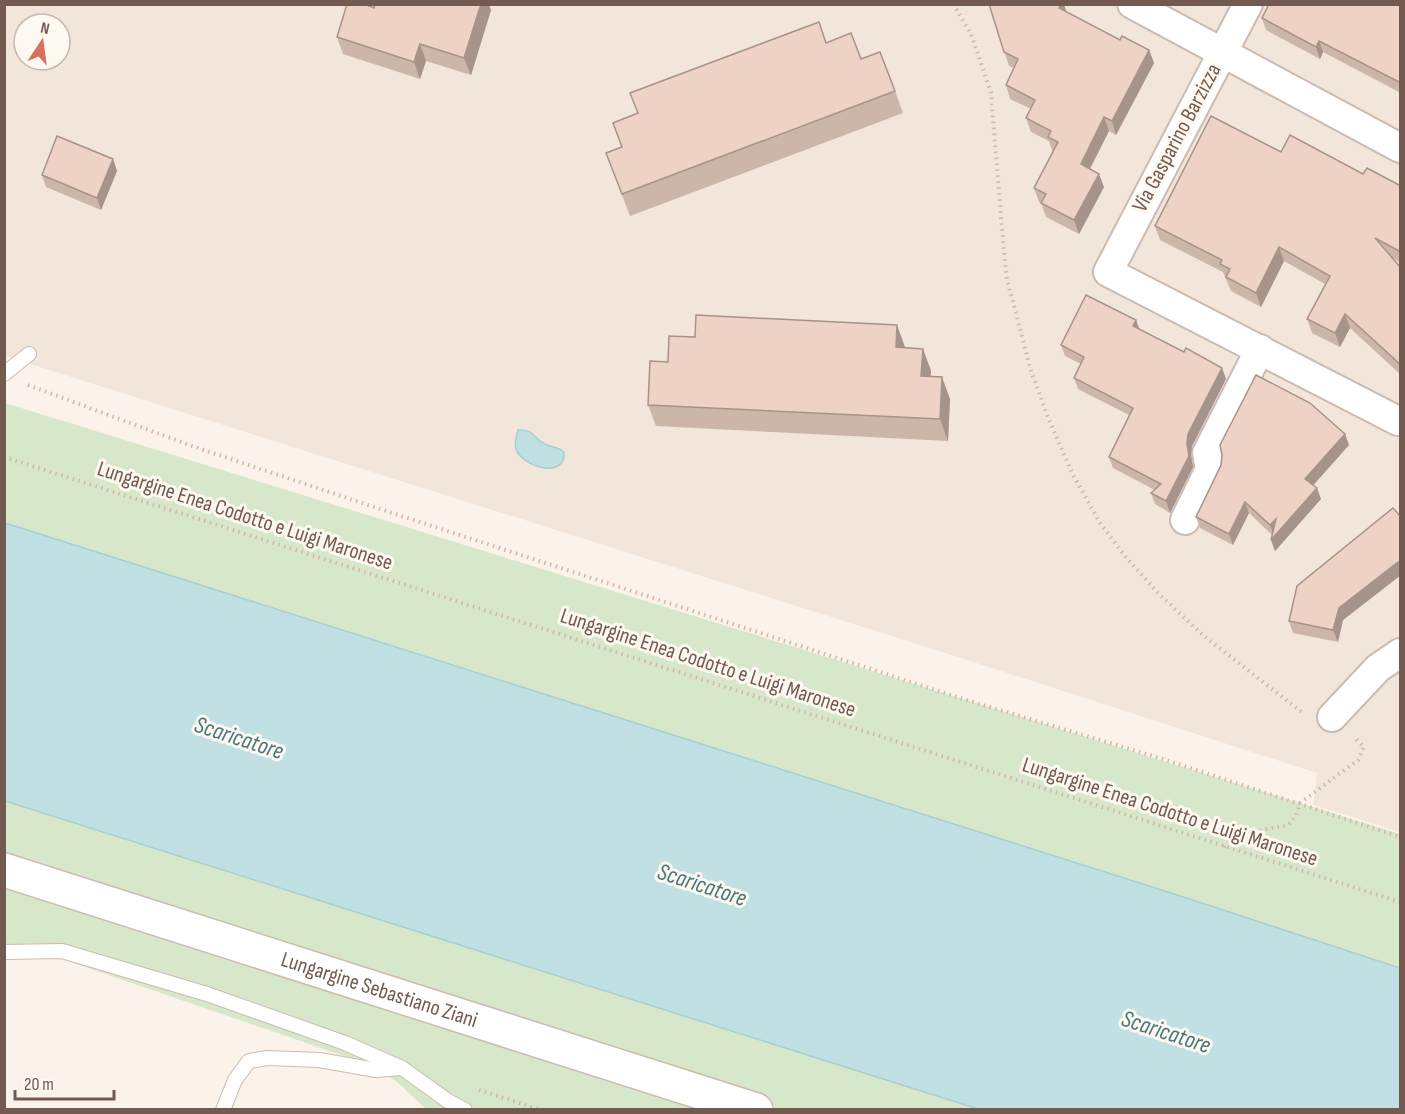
<svg xmlns="http://www.w3.org/2000/svg" width="1405" height="1114" viewBox="0 0 1405 1114" font-family="'Sofia Sans Condensed',sans-serif">
  <style>
    .residential { fill: #f2e5d9; fill-rule: evenodd }
    .green { fill: #d7e7ca }
    .water { fill: #c0e0e3; stroke: #a7cfd3; stroke-width: 1.5 }
    .lines { fill: none; stroke-linecap: round; stroke-linejoin: round }
    .lane-casing { stroke: #ccbbb1; stroke-width: 16 }
    .street-casing { stroke: #ccbbb1; stroke-width: 32 }
    .secondary-casing { stroke: #cebbaf; stroke-width: 36 }
    .path { stroke: #d2b6a7; stroke-width: 4; stroke-dasharray: 1.5 4.5; stroke-linecap: butt }
    .lane { stroke: #fff; stroke-width: 14 }
    .street { stroke: #fff; stroke-width: 28 }
    .secondary { stroke: #fff; stroke-width: 33 }
    .wall { fill: #ccb5a9 }
    .shaded-wall { fill: #a6938a }
    .building { fill: #edd2c5; stroke: #a6938a; stroke-width: 1.5 }
    .labels { text-anchor: middle; dominant-baseline: central; stroke-width: 6; stroke-linejoin: round; paint-order: stroke }
    .street-label { font-size: 22px; fill: #735a50; stroke: #fdf8f0 }
    .water-label { font-size: 24px; font-style: italic; fill: #48777d; stroke: #fdf8f0 }
  </style>
  <rect width="100%" height="100%" fill="#fbf3ea"/>
  <path class="residential" d="M5 5H1400V832L1313 805 1317 773 958 657 5 356ZM24 24H60V60H24Z"/>
  <path class="green" d="M5 403 1400 834V1109H426L396 1081 364 1063 39 951 5 959Z"/>
  <g class="water">
    <path d="M518 430C536 429 532 439 545 444 551 447 558 447 564 452 566 480 522 467 516 449 514 443 517 436 518 430Z"/>
    <path d="M5 523 1168 892 1400 968V1109H978L5 801Z"/>
  </g>
  <g class="lines">
    <defs>
      <g id="lane">
        <path d="M4 374 29 354"/>
        <path d="M4 952 62 951 207 994 345 1043 402 1068 448 1101 465 1110"/>
        <path d="M223 1110 235 1080 249 1061 267 1058 319 1060 376 1070 400 1068"/>
      </g>
      <g id="street">
        <path d="M1132 4 1400 148"/>
        <path d="M1248 4 1108 272 1398 421"/>
        <path d="M1185 520 1210 469 1207 453 1260 349"/>
        <path d="M1332 717 1378 668 1400 653"/>
      </g>
      <g id="secondary">
        <path id="s1" d="M4 870 756 1110"/>
      </g>
    </defs>
    <use href="#lane" class="lane-casing"/>
    <use href="#street" class="street-casing"/>
    <use href="#secondary" class="secondary-casing"/>
    <g class="path">
      <path d="M953 4 971 34 991 93 1003 241 1007 280 1017 317 1031 371 1049 420 1073 475 1100 523 1124 555 1158 593 1204 636 1303 713"/>
      <path d="M28 385 192 446 380 509 960 698 1163 759 1400 837"/>
      <path d="M4 457 1400 902"/>
      <path d="M1224 847 1232 836 1288 825 1296 816 1300 803 1358 760 1364 747 1354 737"/>
      <path d="M479 1090 541 1110"/>
    </g>
    <use href="#lane" class="lane"/>
    <use href="#street" class="street"/>
    <use href="#secondary" class="secondary"/>
  </g>
  <g class="wall">
    <path d="M989 4H1064L1066 12 1120 40 1149 50 1154 63 1116 135 1109 131 1090 169 1104 187 1079 234 1046 217 1041 203 1039 202 1034 188 1054 151 1052 150 1049 141 1031 132 1026 118 1031 109 1010 99 1006 85 1014 68 1009 66Z"/>
    <path d="M1401 4V93L1323 52 1320 59 1266 30 1262 18Z"/>
    <path d="M374 8 491 10 471 75 426 61 420 79 343 54 337 37Z"/>
    <path d="M826 43 861 59 895 91 903 113 630 216 606 153 622 147 638 113 630 93Z"/>
    <path d="M1281 152 1363 174 1401 186V263L1392 258 1401 268V375L1350 328 1340 347 1312 333 1307 319 1325 284 1284 261 1261 307 1231 291 1223 272 1160 240 1155 226Z"/>
    <path d="M113 159 117 171 101 210 46 187 42 175Z"/>
    <path d="M1136 320 1139 329 1184 352 1222 368 1226 379 1192 446 1191 455 1193 467 1170 513 1155 504 1151 493 1155 490 1113 468 1109 457 1129 415 1078 389 1074 378 1081 364 1065 356 1061 345Z"/>
    <path d="M905 348 923 349 931 371 930 376 950 399 948 441 656 426 648 405 668 362Z"/>
    <path d="M1345 434 1349 445 1313 485 1321 499 1275 551 1271 540 1272 535 1249 513 1233 545 1200 528 1196 517Z"/>
    <path d="M1401 517V575L1343 620 1338 642 1293 633 1289 621Z"/>
  </g>
  <g class="shaded-wall">
    <path d="M481 4H489L491 10 471 75 464 58Z"/>
    <path d="M1061 4H1064L1067 14 1059 8Z"/>
    <path d="M1319 41 1323 52 1320 59 1316 47Z"/>
    <path d="M420 44 426 61 420 79 414 62Z"/>
    <path d="M1149 50 1154 63 1116 135 1112 121Z"/>
    <path d="M1104 117 1109 131 1085 178 1081 164Z"/>
    <path d="M113 159 117 171 101 210 97 198Z"/>
    <path d="M1099 174 1104 187 1079 234 1074 220Z"/>
    <path d="M1279 247 1284 261 1261 307 1256 293Z"/>
    <path d="M1345 314 1350 328 1340 347 1335 333Z"/>
    <path d="M1136 320 1140 331 1133 326Z"/>
    <path d="M897 325 905 347 904 369 896 347Z"/>
    <path d="M923 349 931 371 929 398 921 376Z"/>
    <path d="M1222 368 1226 379 1192 446 1191 455 1193 467 1170 513 1166 501 1188 434Z"/>
    <path d="M942 377 950 399 948 441 940 419Z"/>
    <path d="M1345 434 1349 445 1309 490 1305 479Z"/>
    <path d="M1317 488 1321 499 1275 551 1271 540 1274 536 1270 525 1276 519Z"/>
    <path d="M1245 502 1249 513 1233 545 1229 534Z"/>
    <path d="M1398 562 1401 570V575L1343 620 1338 642 1333 630 1339 608Z"/>
  </g>
  <g class="building">
    <path d="M347 4H364L374 8 375 4H481L464 58 420 44 414 62 337 37Z"/>
    <path d="M989 4H1061L1059 8 1120 40 1122 36 1149 50 1112 121 1104 117 1081 164 1099 174 1074 220 1041 203 1046 194 1034 188 1058 142 1048 137 1051 131 1026 118 1035 100 1006 85 1018 59 1004 52Z"/>
    <path d="M1269 4H1401V79L1399 82 1319 41 1316 47 1262 18Z"/>
    <path d="M819 22 826 43 851 33 861 59 880 52 895 91 622 194 606 153 622 147 613 123 638 113 630 93Z"/>
    <path d="M1211 116 1281 152 1290 135 1363 174 1367 168 1401 186V252L1375 238 1401 268V365L1345 314 1335 333 1307 319 1330 276 1279 247 1256 293 1226 277 1230 269 1220 264 1222 260 1155 226Z"/>
    <path d="M57 136 113 159 97 198 42 175Z"/>
    <path d="M1086 295 1136 320 1133 326 1184 352 1186 348 1222 368 1188 434 1187 444 1189 456 1166 501 1151 493 1161 484 1109 457 1133 408 1074 378 1084 357 1061 345Z"/>
    <path d="M696 315 897 325 896 347 923 349 921 376 942 377 940 419 648 405 650 361 668 362 669 336 695 337Z"/>
    <path d="M1256 375 1310 403 1345 434 1305 479 1317 488 1271 540 1276 519 1270 525 1245 502 1229 534 1196 517 1221 465 1222 455 1220 445Z"/>
    <path d="M1393 508 1401 517V566L1398 562 1339 608 1333 630 1289 621 1297 586Z"/>
  </g>
  <g class="labels">
    <g class="street-label">
      <text transform="translate(1177 138) rotate(-62)">Via Gasparino Barzizza</text>
      <text transform="translate(245 516) rotate(18)">Lungargine Enea Codotto e Luigi Maronese</text>
      <text transform="translate(708 663) rotate(18)">Lungargine Enea Codotto e Luigi Maronese</text>
      <text transform="translate(1170 812) rotate(18)">Lungargine Enea Codotto e Luigi Maronese</text>
      <text stroke="none"><textPath href="#s1" startOffset="394">Lungargine Sebastiano Ziani</textPath></text>
    </g>
    <g class="water-label">
      <text transform="translate(239 738) rotate(18)">Scaricatore</text>
      <text transform="translate(702 885) rotate(18)">Scaricatore</text>
      <text transform="translate(1166 1032) rotate(18)">Scaricatore</text>
    </g>
  </g>
  <rect width="1405" height="1114" fill="none" stroke="#735a50" stroke-width="12"/>
  <g transform="translate(42 42) rotate(13)"><circle r="28" fill="#fdf8f0" stroke="#c6b9b0" stroke-width="1.5"/>
  <path d="M0-4.5L10 22L0 15L-10 22Z" fill="#d7715d"/>
  <text y="-9" font-size="16" font-weight="bold" text-anchor="middle" fill="#735a50">N</text>
  </g>
  <path d="M15 1090v9h99v-9" fill="none" stroke="#735a50" stroke-width="3"/>
  <text x="24" y="1090" font-size="18" fill="#735a50" stroke="#fdf8f0" stroke-width="4.5" paint-order="stroke">20 m</text>
</svg>
